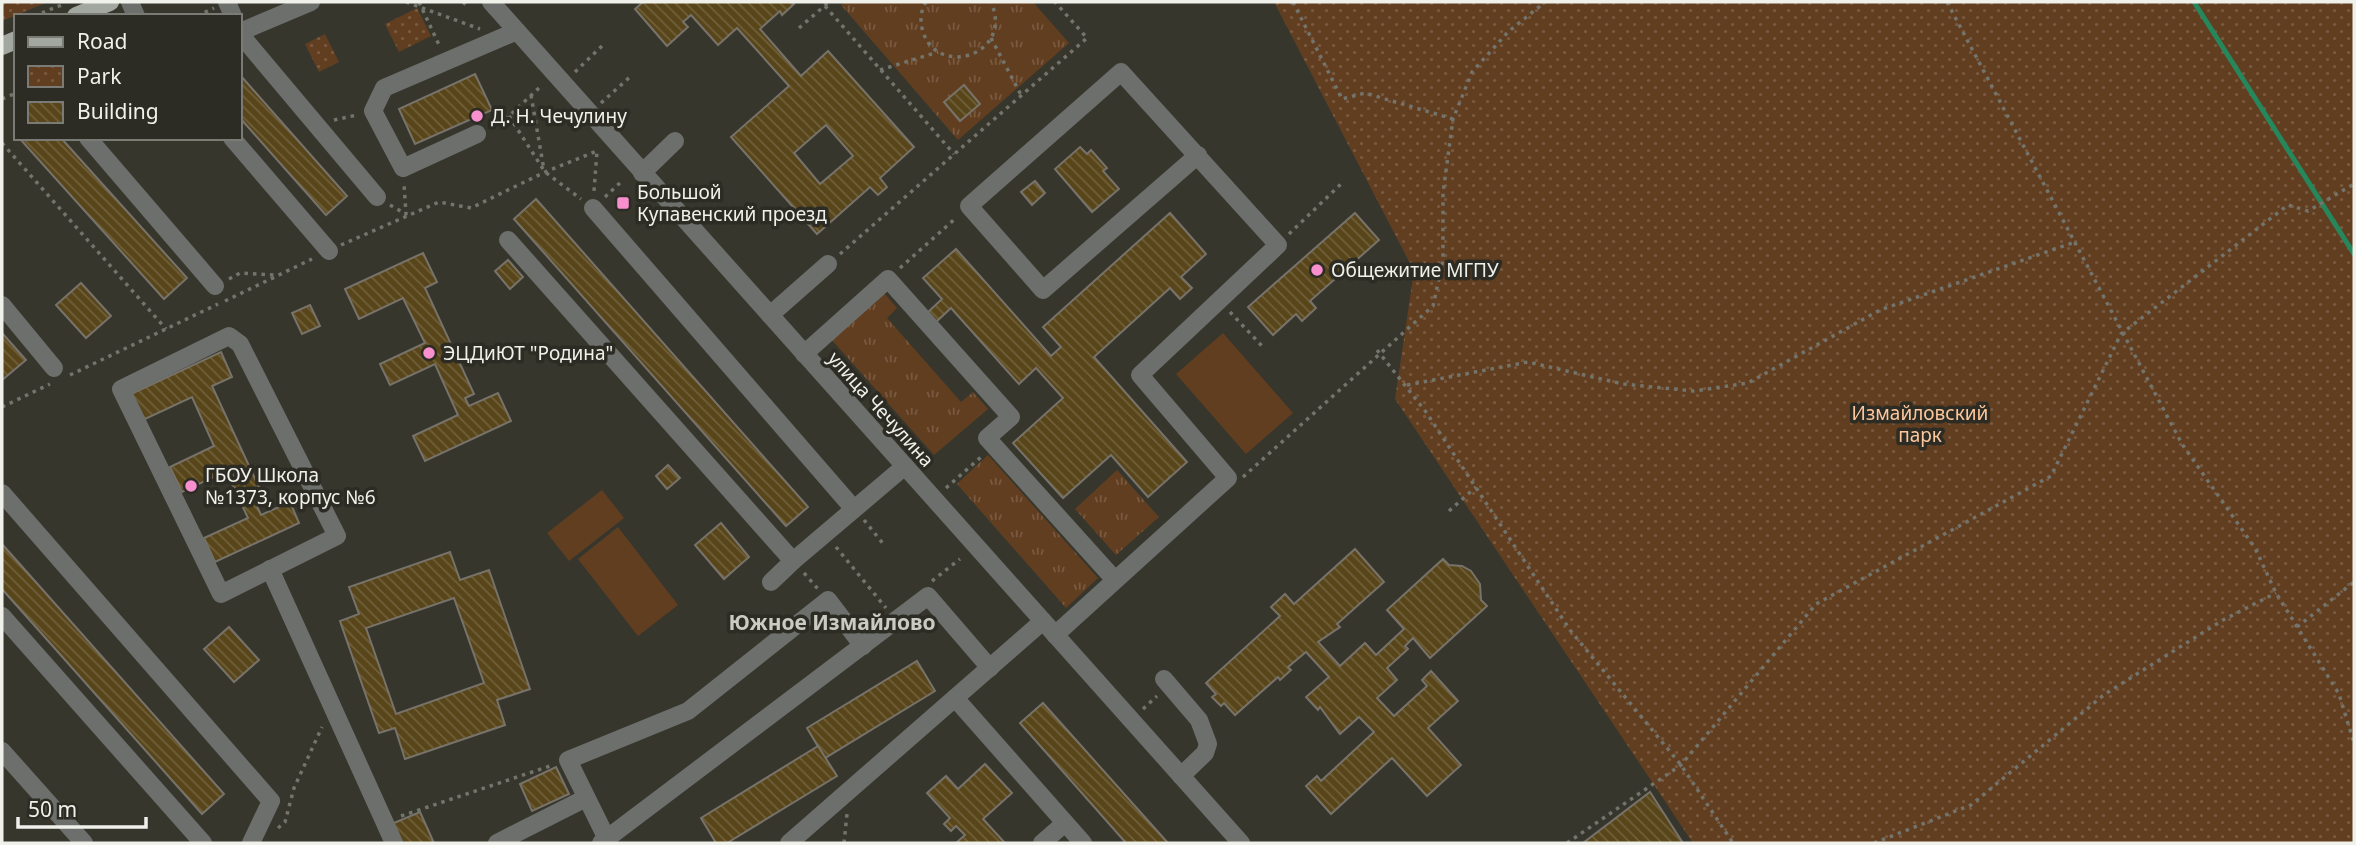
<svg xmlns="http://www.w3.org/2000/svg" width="2356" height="845" viewBox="0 0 2356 845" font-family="'Noto Sans',sans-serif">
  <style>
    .grass { fill: url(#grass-tufts) }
    .park { fill: url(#park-dots) }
    .garden { fill: #623e20 }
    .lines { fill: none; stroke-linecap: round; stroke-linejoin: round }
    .stream { stroke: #26865c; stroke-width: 5 }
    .building { fill: url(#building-back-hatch); stroke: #78736a; stroke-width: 2; fill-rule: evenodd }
    .path { stroke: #73746c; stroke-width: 3.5; stroke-dasharray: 3.5 5; stroke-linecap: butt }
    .minor { stroke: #6c6f6b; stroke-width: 18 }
    .major { stroke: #a2a79f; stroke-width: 18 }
    .poi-dot { fill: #f790cd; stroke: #2c2c24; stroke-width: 2.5 }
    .labels { text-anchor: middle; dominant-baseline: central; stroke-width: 7; stroke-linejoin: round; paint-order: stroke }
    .poi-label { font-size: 19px; fill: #f0f1eb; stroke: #2c2c24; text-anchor: start }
    .street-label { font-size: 19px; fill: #f0f1eb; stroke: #2c2c24 }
    .park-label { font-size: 19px; fill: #fdc69b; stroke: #2c2c24 }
    .neighbourhood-label { font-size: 21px; font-weight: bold; fill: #cbccc1; stroke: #2c2c24 }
  </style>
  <defs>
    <pattern id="grass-tufts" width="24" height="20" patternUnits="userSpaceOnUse" patternTransform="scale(1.75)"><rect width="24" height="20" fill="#623e20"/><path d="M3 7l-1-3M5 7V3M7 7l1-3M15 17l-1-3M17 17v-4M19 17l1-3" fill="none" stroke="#795a41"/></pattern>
    <pattern id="park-dots" width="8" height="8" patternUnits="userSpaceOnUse" patternTransform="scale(1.75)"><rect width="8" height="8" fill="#623e20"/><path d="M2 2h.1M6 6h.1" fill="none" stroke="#795a41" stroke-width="1.8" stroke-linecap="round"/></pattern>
    <pattern id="building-back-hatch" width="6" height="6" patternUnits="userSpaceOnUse" patternTransform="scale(1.75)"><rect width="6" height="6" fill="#584519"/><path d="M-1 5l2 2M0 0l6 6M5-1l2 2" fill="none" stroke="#70603b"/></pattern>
  </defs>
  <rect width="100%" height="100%" fill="#36362d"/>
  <g class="grass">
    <path d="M845 2H1033L1069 43 958 140 841 5Z"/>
    <path d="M883 292 897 308 887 318 961 402 973 392 988 409 934 455 831 339Z"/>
    <path d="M988 455 1098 578 1066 608 957 484Z"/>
    <path d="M1117 470 1159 517 1116 555 1075 509Z"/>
  </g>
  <g class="park">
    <path d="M2 2H48L2 21Z"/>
    <path d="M1274 2H2354V843H1693L1395 399 1414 271Z"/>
    <path d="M417 8 431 36 399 52 385 24Z"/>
    <path d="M325 34 339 62 319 72 305 44Z"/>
  </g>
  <g class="garden">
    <path d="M1223 333 1293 413 1246 454 1176 374Z"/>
    <path d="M602 490 624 518 569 561 547 533Z"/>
    <path d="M618 527 678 605 638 636 578 559Z"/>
  </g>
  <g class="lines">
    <path class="stream" d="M2194 2 2354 254"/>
  </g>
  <g class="building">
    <path d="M643 2H792L794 4 782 15 780 11 760 29 801 76 828 51 914 147 880 178 887 187 878 195 870 187 817 234 731 137 789 86 737 28 718 45 691 15 683 22 688 27 667 46 635 9ZM826 125 853 156 820 184 794 153Z"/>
    <path d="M475 74 492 110 415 144 399 109Z"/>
    <path d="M240 75 347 196 326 215 240 118Z"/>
    <path d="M964 85 980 104 960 121 944 102Z"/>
    <path d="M61 138 187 278 164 299 20 139Z"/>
    <path d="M1080 147 1087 154 1091 150 1107 168 1103 171 1119 189 1092 212 1055 169Z"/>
    <path d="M1035 181 1045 193 1032 205 1021 192Z"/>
    <path d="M536 199 808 507 786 526 514 219Z"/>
    <path d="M1170 213 1206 254 1181 277 1192 288 1180 299 1170 288 1094 357 1187 462 1148 497 1111 455 1063 498 1013 443 1063 398 1036 368 1019 384 951 308 936 322 928 312 942 299 923 278 956 249 1051 356 1061 347 1043 327Z"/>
    <path d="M1355 213 1379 240 1310 301 1316 308 1302 321 1296 314 1273 335 1248 307Z"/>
    <path d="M423 253 437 282 425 288 474 394 465 398 469 406 498 393 511 421 425 461 413 436 458 415 435 364 390 385 380 364 425 343 403 298 359 319 345 289Z"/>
    <path d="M508 260 523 277 510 289 495 271Z"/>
    <path d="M81 283 111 316 86 338 56 305Z"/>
    <path d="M310 305 320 326 302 334 292 313Z"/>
    <path d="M2 333 26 360 2 380Z"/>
    <path d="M221 352 232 377 212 386 264 498 255 502 261 515 290 502 299 523 215 562 204 538 248 518 226 471 182 492 170 467 214 446 192 397 143 420 131 394Z"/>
    <path d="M668 465 680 478 667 489 656 476Z"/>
    <path d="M721 523 749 557 724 579 695 545Z"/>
    <path d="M2 544 224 794 202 814 2 589Z"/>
    <path d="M1355 549 1384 582 1337 624 1340 627 1318 642 1340 666 1365 643 1376 655 1404 629 1387 610 1443 559 1449 565 1462 566 1471 571 1480 584 1481 600 1487 606 1430 658 1413 638 1405 646 1408 649 1387 668 1397 680 1377 698 1394 716 1427 686 1422 680 1431 671 1458 701 1428 728 1461 765 1427 796 1392 758 1331 814 1306 786 1317 776 1321 781 1374 732 1359 717 1340 734 1320 707 1318 710 1306 697 1329 677 1306 652 1288 667 1291 670 1280 680 1278 677 1235 715 1224 703 1221 706 1212 697 1216 694 1206 683 1280 616 1271 607 1285 594 1294 604Z"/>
    <path d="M450 552 460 580 489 570 530 689 497 700 505 725 405 759 395 728 379 733 340 621 359 614 349 587ZM454 598 484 683 396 714 366 628Z"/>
    <path d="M229 627 259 660 234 682 204 649Z"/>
    <path d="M917 661 935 691 825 758 807 728Z"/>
    <path d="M1043 703 1168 843H1126L1020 723Z"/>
    <path d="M818 746 837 776 727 843H716L701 818Z"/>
    <path d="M985 764 1012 793 983 819 1005 843H956L965 835 956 826 951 831 944 824 950 818 927 793 946 776 958 789Z"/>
    <path d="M556 767 569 794 532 811 520 784Z"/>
    <path d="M1650 792 1683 843H1583Z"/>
    <path d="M420 812 434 843H397L389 825Z"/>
  </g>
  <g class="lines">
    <g class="path">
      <path d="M406 2 480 29"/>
      <path d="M419 2 440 47"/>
      <path d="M463 2 469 8"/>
      <path d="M926 2C921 10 920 19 922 28 934 80 1015 56 991 2"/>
      <path d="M1293 2 1342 99 1365 93 1453 119"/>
      <path d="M1947 2 2182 444 2255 548 2276 593 2339 694 2354 743"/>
      <path d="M825 6 954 154"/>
      <path d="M34 16 64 4"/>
      <path d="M197 16 214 8"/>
      <path d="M799 28 829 2"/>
      <path d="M991 38 1021 95"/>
      <path d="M880 70 938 52"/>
      <path d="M575 72 604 44"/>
      <path d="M531 95 544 170"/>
      <path d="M2 99 16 93"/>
      <path d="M601 103 631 76"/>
      <path d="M509 116 545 172 581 199"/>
      <path d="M334 120 357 115"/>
      <path d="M490 127 509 116 540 87"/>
      <path d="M2 143 166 329"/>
      <path d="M605 197 623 180"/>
      <path d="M390 205 406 214 404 184"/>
      <path d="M1289 234 1343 182"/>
      <path d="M341 245 439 202 471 208 545 172 597 151 594 191"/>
      <path d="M840 254 1087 38 1055 2"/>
      <path d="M900 268 957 217"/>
      <path d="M229 279 240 273 275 275"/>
      <path d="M225 301 312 259"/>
      <path d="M1230 312 1262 346"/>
      <path d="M1377 350 1426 412 1570 630 1681 765 1733 843"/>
      <path d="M70 375 218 304"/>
      <path d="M1407 385 1528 362 1623 384 1694 391 1748 383 1880 310 2075 242"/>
      <path d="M2 407 50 384"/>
      <path d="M1243 477 1433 306 1443 260V193L1453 119 1472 72 1508 32 1545 2"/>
      <path d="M946 488 981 457"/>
      <path d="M1449 511 1476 487"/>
      <path d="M864 520 885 546"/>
      <path d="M836 547 886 608"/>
      <path d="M804 573 818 589"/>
      <path d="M932 581 960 559"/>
      <path d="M2297 627 2354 582"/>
      <path d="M1143 709 1157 696"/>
      <path d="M401 816 553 765"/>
      <path d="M278 828 285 822 294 788 322 727"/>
      <path d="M844 843 847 814"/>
      <path d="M1567 843 1681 765 1816 604 2051 476 2121 334 2288 205 2308 211 2354 184"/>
      <path d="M1874 843 1971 805 2105 694 2223 620 2276 593"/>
    </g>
    <g class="minor">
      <path d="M130 2 136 16"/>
      <path d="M227 2 233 16"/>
      <path d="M491 2 1241 843"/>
      <path d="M240 32 311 2"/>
      <path d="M240 34 377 197"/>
      <path d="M477 134 403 168 373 111 384 88 517 31"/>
      <path d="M88 138 215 286"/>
      <path d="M232 138 329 251"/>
      <path d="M642 173 675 141"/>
      <path d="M593 208 853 508"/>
      <path d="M508 240 793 561 905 466"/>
      <path d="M2 305 54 368"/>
      <path d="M770 315 828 264"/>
      <path d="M229 336 240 344 337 536 221 594 121 389Z"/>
      <path d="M804 354 888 279 1011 417 987 438 1115 580"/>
      <path d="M2 493 271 801 251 843"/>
      <path d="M270 569 394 843"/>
      <path d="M771 582 793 561"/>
      <path d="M2 616 203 843"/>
      <path d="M1055 635 1228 478 1140 375 1278 245 1121 72 969 206 1043 290 1198 155"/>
      <path d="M1164 679 1199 720 1208 744 1205 753 1181 776"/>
      <path d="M955 698 1083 843"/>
      <path d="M2 751 84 843"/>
      <path d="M607 839 568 760 688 711 828 600 863 646"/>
      <path d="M497 843 586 798"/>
      <path d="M601 843 928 596 990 668"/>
      <path d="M789 843 1043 621"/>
      <path d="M1042 843 1065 823"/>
    </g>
    <g class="major">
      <path d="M76 16 110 2"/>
      <path d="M2 46 16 40"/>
    </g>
  </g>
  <g class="poi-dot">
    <circle cx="477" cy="116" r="7"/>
    <rect x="616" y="196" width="14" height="14" rx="3.5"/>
    <circle cx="1317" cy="270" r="7"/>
    <circle cx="429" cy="353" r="7"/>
    <circle cx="191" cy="486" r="7"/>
  </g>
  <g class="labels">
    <g class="poi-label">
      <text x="491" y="116">Д. Н. Чечулину</text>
      <text x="637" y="192">Большой<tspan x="637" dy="22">Купавенский проезд</tspan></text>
      <text x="1331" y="270">Общежитие МГПУ</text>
      <text x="443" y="353">ЭЦДиЮТ "Родина"</text>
      <text x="205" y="475">ГБОУ Школа<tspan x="205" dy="22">№1373, корпус №6</tspan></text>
    </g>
    <g class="street-label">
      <text transform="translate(881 409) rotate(48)">улица Чечулина</text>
    </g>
    <g class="park-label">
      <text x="1920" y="413">Измайловский<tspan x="1920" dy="22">парк</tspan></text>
    </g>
    <g class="neighbourhood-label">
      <text x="832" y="622">Южное Измайлово</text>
    </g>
  </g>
  <rect width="2356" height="845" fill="none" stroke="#f0f1eb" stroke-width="7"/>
  <rect x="14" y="14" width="228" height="126" fill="#2c2c24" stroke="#7a7b74" stroke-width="2"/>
  <rect x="28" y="37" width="35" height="10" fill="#a2a79f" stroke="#7a7b74" stroke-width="2"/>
  <text x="77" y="49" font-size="21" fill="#f0f1eb">Road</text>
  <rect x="28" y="66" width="35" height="21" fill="url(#park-dots)" stroke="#7a7b74" stroke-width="2"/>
  <text x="77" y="84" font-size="21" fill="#f0f1eb">Park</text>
  <rect x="28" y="102" width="35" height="21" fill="url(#building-back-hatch)" stroke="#7a7b74" stroke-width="2"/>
  <text x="77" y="119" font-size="21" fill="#f0f1eb">Building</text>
  <path d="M18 817v10h128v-10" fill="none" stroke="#f0f1eb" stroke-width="3.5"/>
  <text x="28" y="817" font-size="21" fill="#f0f1eb" stroke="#2c2c24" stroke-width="5" paint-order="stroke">50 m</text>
</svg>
